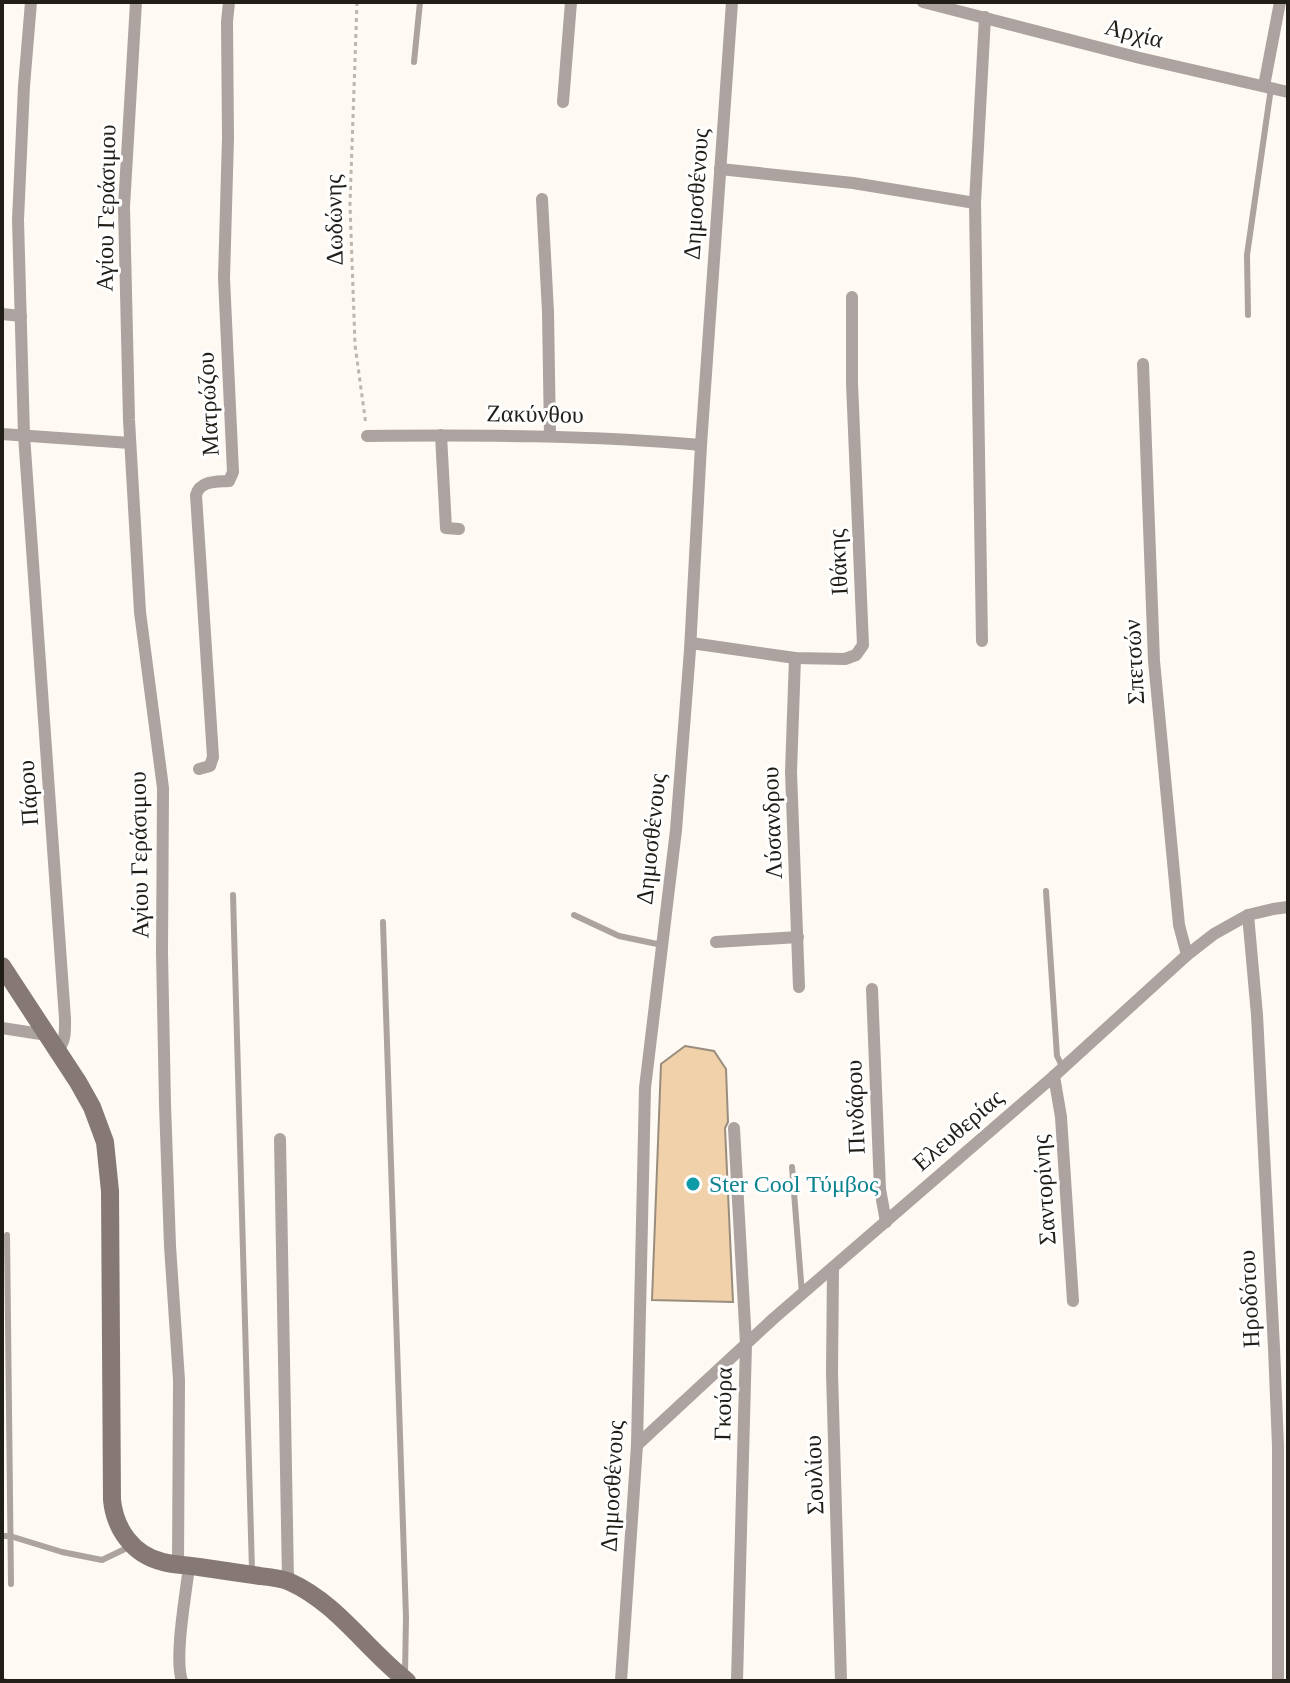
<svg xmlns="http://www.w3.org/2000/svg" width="1290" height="1683" viewBox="0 0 1290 1683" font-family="'Times New Roman',serif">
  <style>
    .building { fill: #f1d1aa; stroke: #998d7e; stroke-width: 2 }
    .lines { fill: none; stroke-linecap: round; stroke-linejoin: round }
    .path { stroke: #bbb6af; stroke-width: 3; stroke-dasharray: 4 4; stroke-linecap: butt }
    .service { stroke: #aca2a0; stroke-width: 6 }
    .minor { stroke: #aca2a0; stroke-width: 12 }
    .secondary { stroke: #867975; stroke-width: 18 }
    .culture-dot { fill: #0f9aa8; stroke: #fff; stroke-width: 3 }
    .labels { text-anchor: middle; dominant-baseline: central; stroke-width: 6; stroke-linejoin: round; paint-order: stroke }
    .street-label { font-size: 24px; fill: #211d17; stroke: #fff }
    .culture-label { font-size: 24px; fill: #0d838f; stroke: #fff; text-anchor: start }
  </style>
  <rect width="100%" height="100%" fill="#fef9f2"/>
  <path class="building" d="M685 1046 714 1051 726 1069 728 1122 725 1128 733 1302 652 1300 661 1064Z"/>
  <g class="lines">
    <g class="path">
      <path d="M357 2 350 204 355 345 366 425"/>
      <path d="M2 1679 9 1681"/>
    </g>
    <g class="service">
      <path d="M414 62 420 2"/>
      <path d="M1248 315 1247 255 1271 88"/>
      <path d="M1046 891 1057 1056 1063 1068"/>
      <path d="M233 895 252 1571"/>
      <path d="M574 915 619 936 662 945"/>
      <path d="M383 922 406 1617 405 1674"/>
      <path d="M792 1167 802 1294"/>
      <path d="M7 1235 11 1584"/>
      <path d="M2 1536H10L62 1552 102 1560 129 1547"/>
    </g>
    <g class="minor">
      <path d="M31 2 24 86 18 220 24 435 65 1019C65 1031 66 1042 57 1051"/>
      <path d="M136 2 124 207 129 420 140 612 163 788 162 953 165 1104 170 1246 179 1380 178 1564"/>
      <path d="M923 2 1140 58 1288 92"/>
      <path d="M1264 86 1280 2"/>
      <path d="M563 102 571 2"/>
      <path d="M720 169 853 183 975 203"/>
      <path d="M542 199 548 312 550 436"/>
      <path d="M2 314 21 316"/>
      <path d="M1143 364 1154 661 1179 925 1187 955"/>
      <path d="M2 434 130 443"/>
      <path d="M441 435 446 528 459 529"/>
      <path d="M367 436C479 435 590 435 701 445"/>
      <path d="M982 641 975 203 985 17"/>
      <path d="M691 643 795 658 845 659 856 655 863 645 852 383V297"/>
      <path d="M795 658 791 772 799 987"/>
      <path d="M199 769 210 766 213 757 196 495C200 480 217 482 229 481L233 472 224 278 228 138 227 22 229 2"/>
      <path d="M1248 915 1257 1015 1274 1348 1278 1446V1681"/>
      <path d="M716 942 798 937"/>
      <path d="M872 989 880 1189 886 1222"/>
      <path d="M2 1028 47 1035"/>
      <path d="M1054 1076 1061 1117 1073 1301"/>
      <path d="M734 1128 746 1344 737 1681"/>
      <path d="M280 1139 288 1580"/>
      <path d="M833 1268 832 1373 841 1681"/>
      <path d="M637 1445 773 1319 1054 1076 1187 955 1214 934 1248 915 1273 909 1288 907"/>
      <path d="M182 1681C174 1657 186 1594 189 1566"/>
      <path d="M621 1681 637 1445 645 1088 676 830 690 650 701 445 732 2"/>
    </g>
    <path class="secondary" d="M2 966 78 1082 92 1107 105 1142 110 1191 112 1500C115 1529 133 1555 163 1562 174 1565 187 1565 199 1567 219 1570 240 1573 260 1576 270 1577 281 1578 290 1582 337 1603 367 1650 407 1681"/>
  </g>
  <circle class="culture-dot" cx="693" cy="1184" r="8"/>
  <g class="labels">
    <g class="street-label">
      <text transform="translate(1134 33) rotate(14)">Αρχία</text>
      <text transform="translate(696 194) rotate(-86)">Δημοσθένους</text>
      <text transform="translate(106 208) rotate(-89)">Αγίου Γεράσιμου</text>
      <text transform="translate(334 220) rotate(-91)">Δωδώνης</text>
      <text transform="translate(208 404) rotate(-93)">Ματρώζου</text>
      <text transform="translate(535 414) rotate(1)">Ζακύνθου</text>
      <text transform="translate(838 562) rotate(-93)">Ιθάκης</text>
      <text transform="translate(1134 662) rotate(-93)">Σπετσών</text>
      <text transform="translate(28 793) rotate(-94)">Πάρου</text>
      <text transform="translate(772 823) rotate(-92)">Λύσανδρου</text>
      <text transform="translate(651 839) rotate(-84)">Δημοσθένους</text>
      <text transform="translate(139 855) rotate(-91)">Αγίου Γεράσιμου</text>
      <text transform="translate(855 1107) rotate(-92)">Πινδάρου</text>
      <text transform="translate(958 1130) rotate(-41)">Ελευθερίας</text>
      <text transform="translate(1044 1190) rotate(-94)">Σαντορίνης</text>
      <text transform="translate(1249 1299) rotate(-93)">Ηροδότου</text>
      <text transform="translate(723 1404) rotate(-89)">Γκούρα</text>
      <text transform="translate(814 1475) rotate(-92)">Σουλίου</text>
      <text transform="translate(612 1486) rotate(-87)">Δημοσθένους</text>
    </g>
    <g class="culture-label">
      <text x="709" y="1184">Ster Cool Τύμβος</text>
    </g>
  </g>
  <rect width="1290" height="1683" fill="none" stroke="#211d17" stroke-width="8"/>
</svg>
